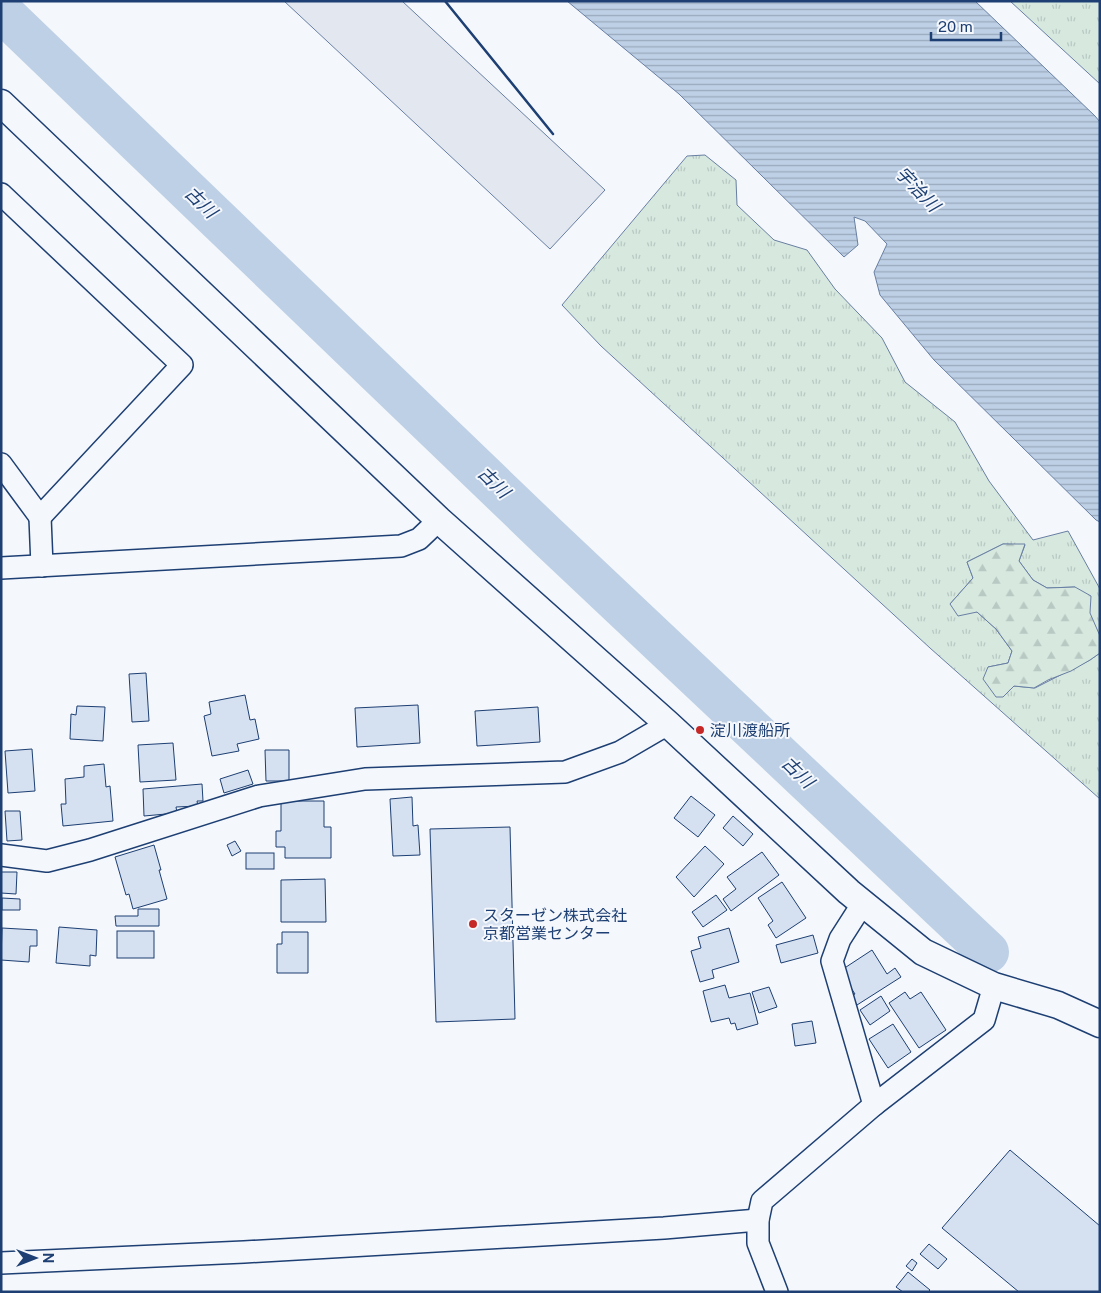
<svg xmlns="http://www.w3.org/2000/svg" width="1101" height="1293" viewBox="0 0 1101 1293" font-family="'Public Sans','Noto Sans JP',sans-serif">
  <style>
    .grass { fill: url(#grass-tufts); stroke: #687fa3 }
    .forest { fill: url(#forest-firs); stroke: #687fa3 }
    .parking { fill: #e3e8f0; stroke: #687fa3 }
    .water { fill: url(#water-rules); stroke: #687fa3 }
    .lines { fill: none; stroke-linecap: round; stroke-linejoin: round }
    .river { stroke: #bed0e5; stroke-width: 42 }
    .building { fill: #d5e0f0; stroke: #1d3f73 }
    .minor-casing { stroke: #1d3f73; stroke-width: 24 }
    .tertiary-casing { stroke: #1d3f73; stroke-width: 29 }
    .minor { stroke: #f4f7fb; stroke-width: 21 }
    .tertiary { stroke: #f4f7fb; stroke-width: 26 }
    .wall { stroke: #1d3f73; stroke-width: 2.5 }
    .poi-dot { fill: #c62828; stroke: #f4f7fb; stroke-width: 2 }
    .labels { text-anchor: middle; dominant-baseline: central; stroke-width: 4; stroke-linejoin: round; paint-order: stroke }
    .poi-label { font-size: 16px; fill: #1d3f73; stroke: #f4f7fb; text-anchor: start }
    .water-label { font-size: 18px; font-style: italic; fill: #1d3f73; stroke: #f4f7fb }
  </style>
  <defs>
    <pattern id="grass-tufts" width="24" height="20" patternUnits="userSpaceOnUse" patternTransform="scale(1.25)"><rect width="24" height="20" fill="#d7e8df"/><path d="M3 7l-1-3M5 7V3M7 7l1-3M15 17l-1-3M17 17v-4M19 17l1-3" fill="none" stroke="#b8c8c3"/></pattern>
    <pattern id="forest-firs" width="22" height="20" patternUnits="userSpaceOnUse" patternTransform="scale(1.25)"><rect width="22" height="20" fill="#d7e8df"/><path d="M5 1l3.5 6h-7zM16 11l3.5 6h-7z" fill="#b8c8c3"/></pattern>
    <pattern id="water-rules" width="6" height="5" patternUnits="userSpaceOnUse" patternTransform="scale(1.25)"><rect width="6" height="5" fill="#bed0e5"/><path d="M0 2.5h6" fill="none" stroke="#9aaabe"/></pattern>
  </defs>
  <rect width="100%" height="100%" fill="#f4f7fb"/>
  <g class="grass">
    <path d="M1010 1H1100V84Z"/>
    <path d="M705 155 736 180 737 205 774 240 807 250 835 289 882 338 905 382 955 422 989 481 1033 540 1068 531 1100 589V636L1075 587 1047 588 1033 580 1019 561 1025 545 1003 544 967 562 973 578 950 604 977 612 996 629 1012 651 1008 663 988 667 1003 696 1014 686 1035 688 1090 660 1100 653V799L930 648 601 346 562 305 687 156Z"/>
  </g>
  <path class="forest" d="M1003 544H1025L1019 561 1033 580 1047 588 1075 587 1091 596 1090 613 1100 636V653L1090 660 1071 671 1048 680 1034 688 1014 686 1003 697H996L983 679 988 667 1008 663 1012 651 996 629 977 612 958 616 950 604 973 578 967 562Z"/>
  <path class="parking" d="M284 1H402L605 190 550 249Z"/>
  <path class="water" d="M567 1H975L1095 116 1100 122V522L1096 520 934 360 880 295 874 272 887 244 865 221 854 217 858 245 844 257 679 94Z"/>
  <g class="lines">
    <path class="river" d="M1 11 548 537 988 952"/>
  </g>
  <g class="building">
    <path d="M146 673 149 721 132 722 129 674Z"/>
    <path d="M245 695 250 720 255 719 259 739 237 744 239 751 212 756 204 716 211 714 209 702Z"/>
    <path d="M418 705 420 743 357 747 355 708Z"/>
    <path d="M77 706 105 707 103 741 70 739 71 714 76 715Z"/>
    <path d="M538 707 540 742 477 746 475 711Z"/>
    <path d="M173 743 176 780 140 782 138 745Z"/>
    <path d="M32 749 35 791 8 793 5 751Z"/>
    <path d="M265 750H289V781H266Z"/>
    <path d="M104 764 106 787 110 786 113 821 63 826 61 804H66L65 779 84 777V766Z"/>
    <path d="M248 770 253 784 224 793 220 779Z"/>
    <path d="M202 784 203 801H197L198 806 176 807 177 813 144 816 143 789Z"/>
    <path d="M691 796 715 815 698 837 674 818Z"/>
    <path d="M412 797 413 826 418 825 420 855 393 856 390 799Z"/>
    <path d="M281 801H324V827H331V858H285V847H276V831H281Z"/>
    <path d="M5 811H20L22 840 7 841Z"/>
    <path d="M733 816 753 834 743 846 723 828Z"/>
    <path d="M510 827 515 1019 436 1022 430 829Z"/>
    <path d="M235 841 241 851 232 856 227 845Z"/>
    <path d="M154 845 161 870H159L167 899 133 909 129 894 126 895 115 857Z"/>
    <path d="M705 846 724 864 694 897 676 877Z"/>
    <path d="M762 852 779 875 731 911 723 899 736 889 727 877Z"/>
    <rect x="246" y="853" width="28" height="16"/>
    <path d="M1 872H17L16 894 1 893Z"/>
    <path d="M325 879 326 922H281V880Z"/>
    <path d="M782 882 806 918 776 938 768 925 773 921 758 898Z"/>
    <path d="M716 895 727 910 703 927 692 912Z"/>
    <path d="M2 898 20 899V910H2Z"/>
    <path d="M138 909H159V926H116L115 916H138Z"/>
    <path d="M59 927 97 930 96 956 90 955V966L56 963Z"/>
    <path d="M2 928 37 930V946H30L29 962 1 960Z"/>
    <path d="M729 928 739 962 712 970 714 978 700 982 691 951 701 948 698 937Z"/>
    <rect x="117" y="931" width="37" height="27"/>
    <path d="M282 932H308V973H277V944H282Z"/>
    <path d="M813 935 818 953 781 963 776 945Z"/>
    <path d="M872 950 887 974 895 968 901 977 857 1005 851 996 855 994 840 971Z"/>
    <path d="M725 985 729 998 750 993 758 1024 737 1030 735 1023 731 1024 729 1018 711 1022 703 991Z"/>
    <path d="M769 987 777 1007 759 1013 752 992Z"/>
    <path d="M905 992 910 999 921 992 946 1030 919 1048 889 1003Z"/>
    <path d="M881 996 890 1011 870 1025 860 1010Z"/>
    <path d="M812 1021 816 1043 795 1046 792 1024Z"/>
    <path d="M893 1024 911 1052 888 1068 869 1039Z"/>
    <path d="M1010 1150 1100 1226V1292H1019L942 1228Z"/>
    <path d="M929 1244 947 1259 938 1269 920 1254Z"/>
    <path d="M912 1259 917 1263 912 1271 906 1266Z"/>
    <path d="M908 1272 930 1290 928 1292H903L896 1287Z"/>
  </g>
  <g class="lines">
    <defs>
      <g id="minor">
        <path d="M1 194 182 365 40 517 1 464"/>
        <path d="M40 517 42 566"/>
        <path d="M1 568 401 546 419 539 439 520"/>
        <path d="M1 855 47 861 90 850 259 796 365 779 565 772 620 752 668 724"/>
        <path d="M874 1105 984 1020 994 986"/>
        <path d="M1 1263 244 1252 664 1228 758 1220"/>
        <path d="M777 1292 758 1243V1220L762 1201 874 1105 832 961 840 939 863 903"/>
      </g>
      <path id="tertiary" d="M1 103 439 520 668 724 849 892 923 952 994 986 1058 1005 1100 1024"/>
    </defs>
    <use href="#minor" class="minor-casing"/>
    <use href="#tertiary" class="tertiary-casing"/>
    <use href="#minor" class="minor"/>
    <use href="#tertiary" class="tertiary"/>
    <path class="wall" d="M445 1 553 134"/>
  </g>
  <g class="poi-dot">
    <circle cx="700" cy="730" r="5"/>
    <circle cx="473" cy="924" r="5"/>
  </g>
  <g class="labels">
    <g class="poi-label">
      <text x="710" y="730">淀川渡船所</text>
      <text x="483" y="915">スターゼン株式会社<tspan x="483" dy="18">京都営業センター</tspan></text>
    </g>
    <g class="water-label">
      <text transform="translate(918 189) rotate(46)">宇治川</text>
      <text transform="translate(201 202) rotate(44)">古川</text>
      <text transform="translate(494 482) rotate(44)">古川</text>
      <text transform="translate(798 772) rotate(44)">古川</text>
    </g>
  </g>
  <rect width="1101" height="1293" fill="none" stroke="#1d3f73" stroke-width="5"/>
  <g transform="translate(35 1258) rotate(90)" stroke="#f4f7fb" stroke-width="4" paint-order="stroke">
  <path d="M0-4L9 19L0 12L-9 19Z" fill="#1d3f73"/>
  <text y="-8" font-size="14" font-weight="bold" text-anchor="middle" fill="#1d3f73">N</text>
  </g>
  <path d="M931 32v8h70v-8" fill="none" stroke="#1d3f73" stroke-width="2.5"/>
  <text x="938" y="32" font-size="15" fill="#1d3f73" stroke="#f4f7fb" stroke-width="4" paint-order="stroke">20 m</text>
</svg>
